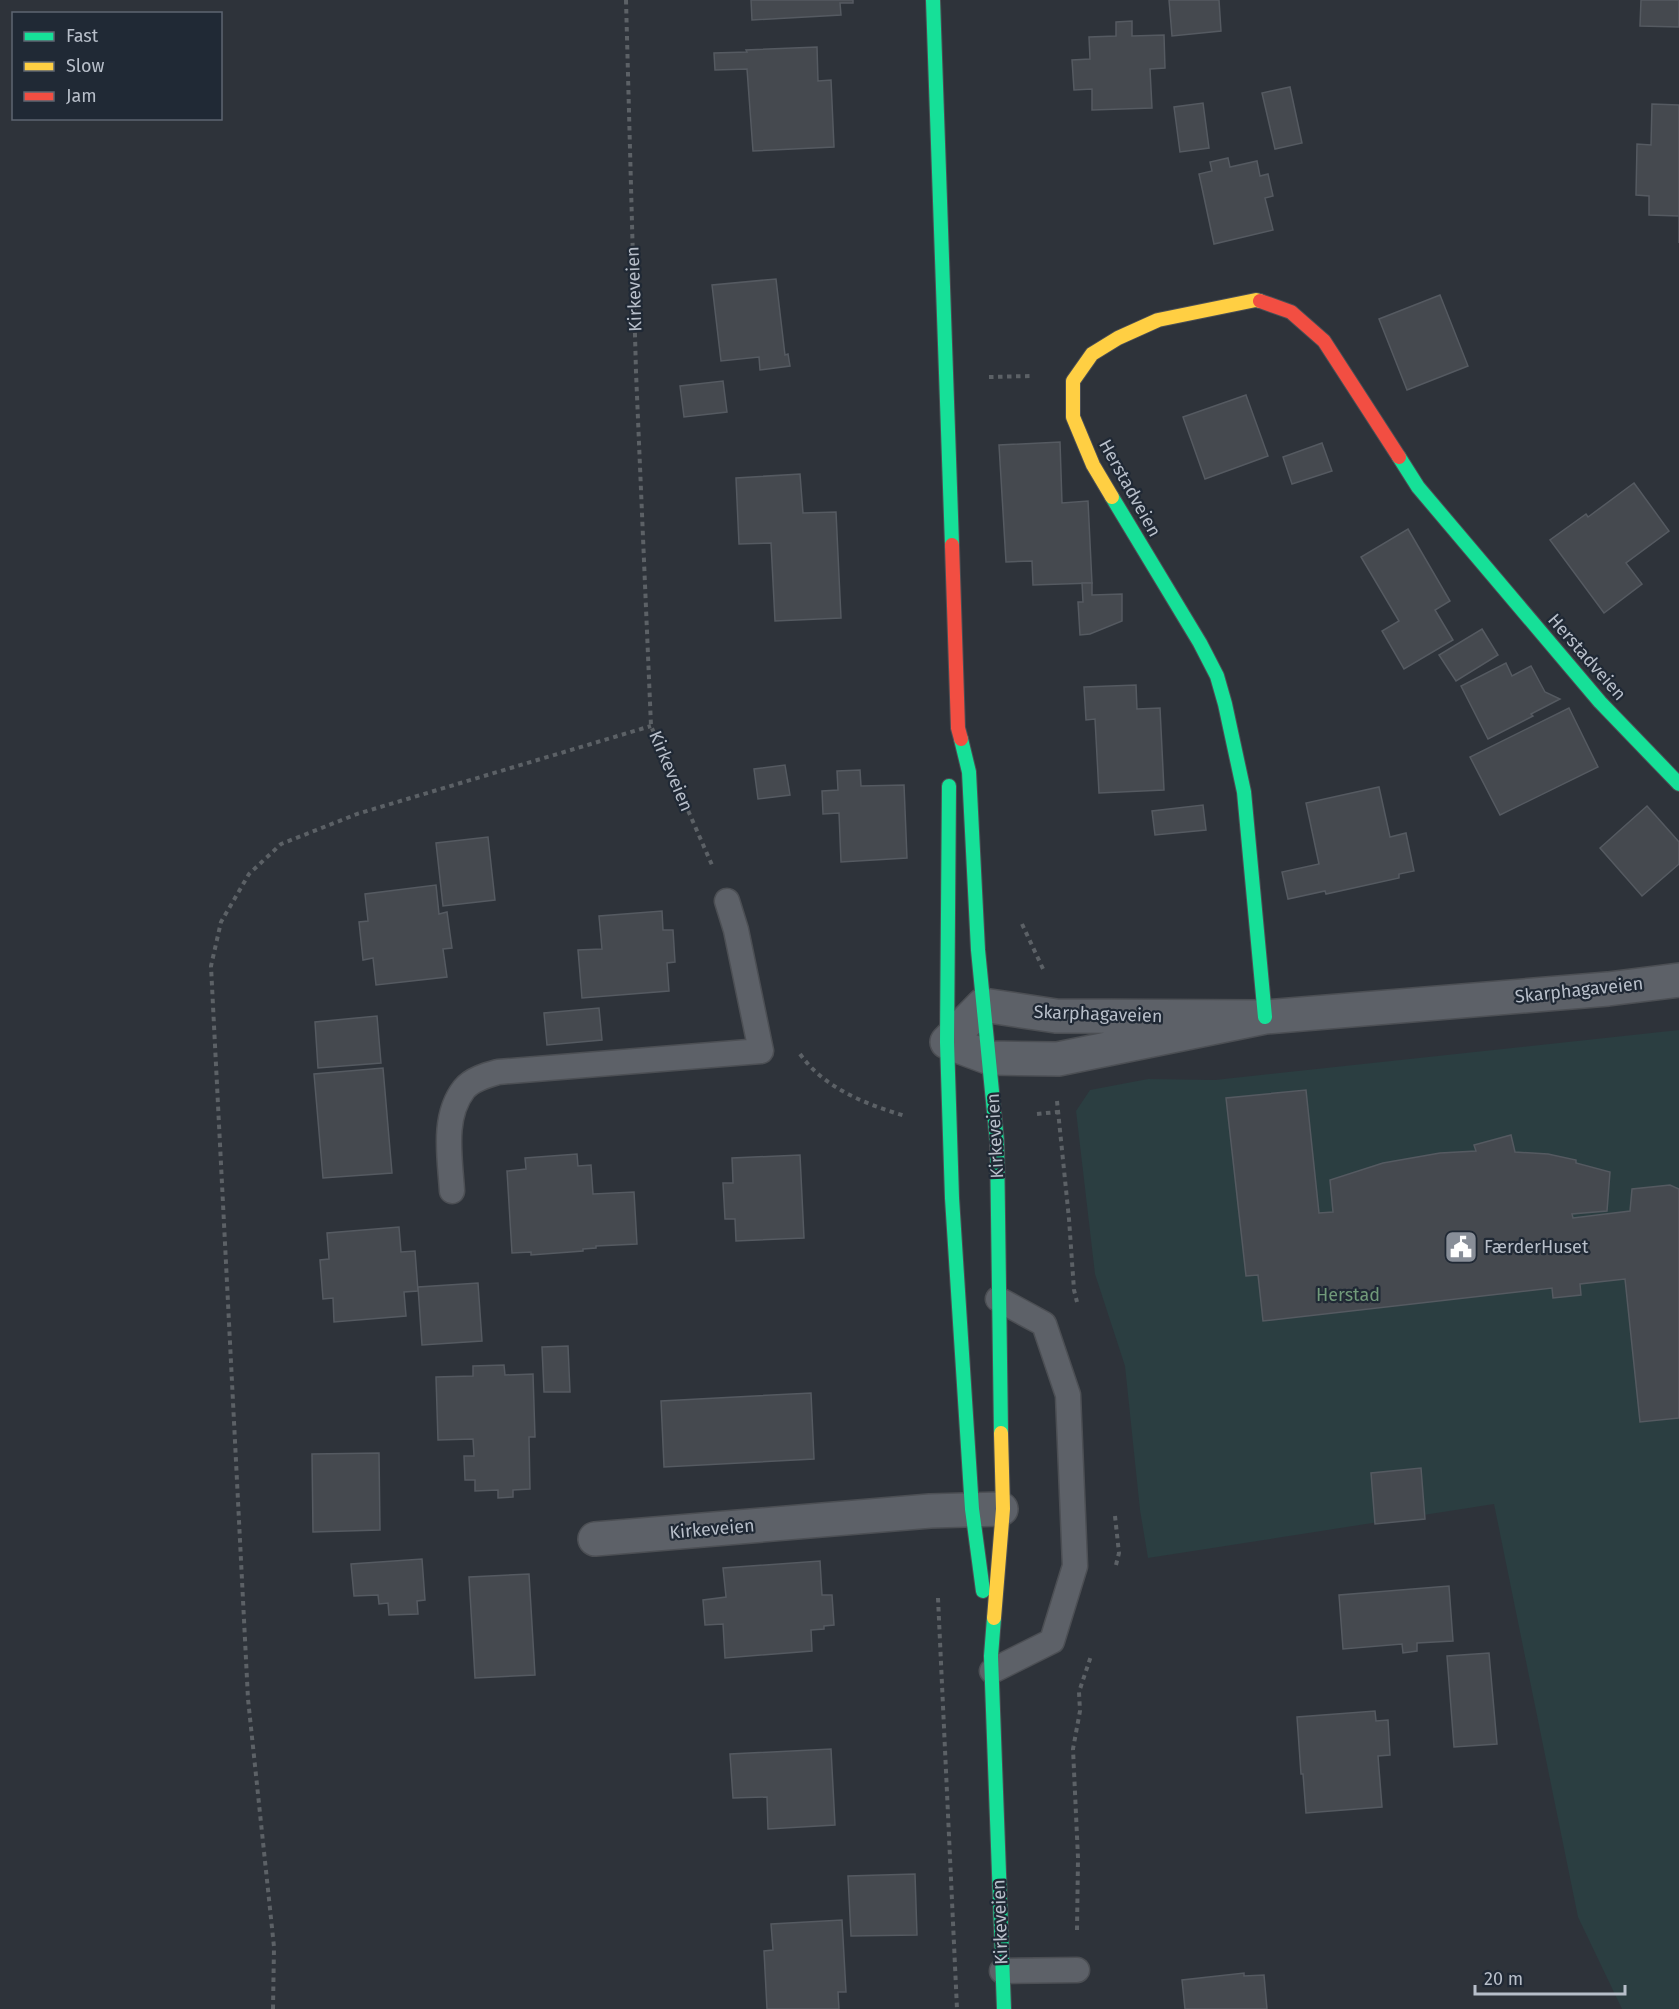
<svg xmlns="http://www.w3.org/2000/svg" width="1679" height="2009" viewBox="0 0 1679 2009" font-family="'Fira Sans',sans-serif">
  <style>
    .green { fill: #2b3e41 }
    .building { fill: #45494f; stroke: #555a61; stroke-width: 1.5 }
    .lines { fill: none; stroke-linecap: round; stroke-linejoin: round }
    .lane-casing { stroke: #4c4f54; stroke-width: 27 }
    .street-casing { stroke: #4c4f54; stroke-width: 36 }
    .fast-casing { stroke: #4c4f54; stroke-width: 16 }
    .slow-casing { stroke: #4c4f54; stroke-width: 16 }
    .jam-casing { stroke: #4c4f54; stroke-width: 16 }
    .path { stroke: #5c6166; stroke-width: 4; stroke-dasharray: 4.5 4.5; stroke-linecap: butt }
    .lane { stroke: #5d6168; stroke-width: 24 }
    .street { stroke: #5d6168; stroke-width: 33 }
    .fast { stroke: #16e098; stroke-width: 14 }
    .slow { stroke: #ffcf43; stroke-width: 14 }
    .jam { stroke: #f24e42; stroke-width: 14 }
    .labels { text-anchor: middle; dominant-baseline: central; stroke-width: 4.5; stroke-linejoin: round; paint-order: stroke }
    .street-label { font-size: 18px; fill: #b8bfca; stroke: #202935 }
    .poi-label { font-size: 18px; fill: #b8bfca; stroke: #202935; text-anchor: start }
    .park-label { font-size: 18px; fill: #719a7a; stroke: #202935 }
  </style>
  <rect width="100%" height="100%" fill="#2e333a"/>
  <path class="green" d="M1679 1030V2009H1622L1578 1917 1494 1504 1148 1558 1140 1510 1125 1366 1095 1274 1076 1111 1090 1090 1148 1079 1215 1080Z"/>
  <g class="building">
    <path d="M751 0H853V3H840L841 15 752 20Z"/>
    <path d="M1169 0H1219L1221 31 1172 36Z"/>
    <path d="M1641 0H1679V27L1640 26Z"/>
    <path d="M1132 21V36L1164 35 1165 68 1150 69 1152 108 1092 110V89L1074 90 1072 60 1090 59 1089 37 1116 36V22Z"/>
    <path d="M817 47 818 81 831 80 834 147 753 151 747 69 715 70 714 53 747 52 746 50Z"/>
    <path d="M1290 87 1302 143 1275 149 1262 93Z"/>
    <path d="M1203 103 1209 148 1180 152 1174 107Z"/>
    <path d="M1652 104 1679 105V243V216L1649 215V196L1636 195 1637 144 1651 145Z"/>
    <path d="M1228 158 1230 167 1257 161 1260 176 1268 174 1273 196 1265 198 1273 230 1214 244 1199 174 1212 171 1210 162Z"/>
    <path d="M776 279 785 355 788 354 790 366 760 370 759 357 721 361 712 285Z"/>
    <path d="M1440 295 1468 366 1407 390 1379 319Z"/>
    <path d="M723 381 727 412 684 417 680 386Z"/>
    <path d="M1246 395 1268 456 1205 479 1183 417Z"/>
    <path d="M1060 442 1062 503 1088 501 1092 583 1033 585 1032 561 1006 562 999 445Z"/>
    <path d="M1322 443 1332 471 1292 484 1283 457Z"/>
    <path d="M800 474 803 513 836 512 841 618 775 621 771 543 739 544 736 478Z"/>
    <path d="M1634 483 1669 531 1626 563 1642 584 1604 613 1550 540 1586 514 1588 517Z"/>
    <path d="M1408 529 1450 601 1435 610 1453 640 1404 669 1382 631 1399 621 1361 557Z"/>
    <path d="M1082 583H1092V595L1122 594V621L1090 634 1080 635 1078 602H1083Z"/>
    <path d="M1482 629 1498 655 1456 681 1439 655Z"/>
    <path d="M1506 663 1512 676 1531 666 1545 692 1560 699 1531 714 1533 716 1488 739 1461 686Z"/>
    <path d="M1136 685 1137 709 1160 708 1164 790 1099 793 1095 719 1086 720 1084 687Z"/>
    <path d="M1569 708 1598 767 1500 815 1470 757Z"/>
    <path d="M785 765 790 795 758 799 754 769Z"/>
    <path d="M860 770 861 786 904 785 907 858 841 862 839 813 823 814 822 791 838 790 837 771Z"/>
    <path d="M1379 787 1390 837 1406 833 1414 871 1399 874V878L1326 894 1325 891 1288 899 1282 872 1319 864 1306 803Z"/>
    <path d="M1203 805 1206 830 1155 835 1152 811Z"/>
    <path d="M1647 806 1679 842V864L1642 896 1600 848Z"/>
    <path d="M488 837 495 900 443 906 436 843Z"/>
    <path d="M436 885 439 914 447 912 452 948 443 949 447 977 376 985 373 958 363 960 359 922 368 921 365 894Z"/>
    <path d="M662 911 663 930H673L675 962 667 963 669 991 582 998 578 950 602 949 599 916Z"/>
    <path d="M599 1008 602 1040 547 1045 544 1013Z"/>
    <path d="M377 1016 381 1063 318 1068 315 1022Z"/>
    <path d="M383 1068 392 1173 323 1178 314 1074Z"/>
    <path d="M1306 1090 1319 1213 1333 1212 1330 1180 1383 1163 1440 1153 1476 1151 1474 1145 1511 1135 1515 1152 1548 1154 1576 1160V1163L1610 1172 1607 1211 1572 1214 1573 1218 1630 1211 1632 1189 1670 1185 1679 1189V1418L1640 1422 1625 1279 1580 1284 1581 1295 1553 1298 1552 1288 1263 1321 1258 1275 1246 1276 1226 1098Z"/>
    <path d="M577 1154 578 1166 591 1165 593 1194 634 1192 637 1244 596 1246V1248L583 1249V1251L531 1255V1252L512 1253 507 1171 526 1169 525 1158Z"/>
    <path d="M800 1155 804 1238 736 1241 735 1219H725L723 1183H733L732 1158Z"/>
    <path d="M399 1227 401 1252 415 1251 418 1291 404 1292 406 1316 334 1322 333 1298 323 1299 320 1260 329 1259 327 1233Z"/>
    <path d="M478 1283 482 1341 422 1345 418 1287Z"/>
    <path d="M568 1346 570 1392H544L542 1347Z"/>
    <path d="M504 1365 505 1375 533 1374 535 1437H529L530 1489 513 1490V1497L498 1498V1490L475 1491V1480H465L464 1456H474L473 1439 438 1440 436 1377 473 1376V1366Z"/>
    <path d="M811 1393 814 1459 664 1467 661 1401Z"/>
    <path d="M379 1453 380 1530 313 1532 312 1454Z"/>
    <path d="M1421 1468 1425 1519 1375 1524 1371 1473Z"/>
    <path d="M422 1559 425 1600 417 1601 418 1614 389 1615 388 1603 379 1604 378 1595 354 1596 351 1564Z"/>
    <path d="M820 1561 822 1595H832L834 1625 824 1626V1629L811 1630 812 1651 725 1658 723 1624 705 1625 703 1600 726 1597 723 1568Z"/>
    <path d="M529 1574 535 1675 475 1678 469 1577Z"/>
    <path d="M1449 1586 1453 1641 1417 1643V1651L1403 1653 1402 1644 1343 1649 1339 1595Z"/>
    <path d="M1489 1653 1497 1744 1454 1747 1447 1656Z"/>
    <path d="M1375 1711 1376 1721 1388 1720 1390 1755 1378 1756 1382 1807 1306 1813 1303 1774H1301L1297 1717Z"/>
    <path d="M831 1749 835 1825 768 1829 767 1797 733 1798 730 1754Z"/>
    <path d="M915 1874 917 1935 851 1936 848 1876Z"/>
    <path d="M842 1920 846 1992H838L839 2009H767L764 1951 773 1950 771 1924Z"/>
    <path d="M1244 1973V1976L1264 1975 1267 2009H1185L1182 1980Z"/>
  </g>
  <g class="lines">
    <defs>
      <g id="lane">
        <path d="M452 1191C450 1158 442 1117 464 1089 472 1079 487 1075 498 1072L761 1051 736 930 727 901"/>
        <path d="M992 1671 1052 1641 1075 1566 1068 1395 1044 1324 998 1299"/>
        <path d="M1002 1971 1077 1970"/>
      </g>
      <g id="street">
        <path d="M1265 1017 1058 1059 990 1058 947 1042 983 1005 1056 1016 1265 1017 1608 989 1679 980"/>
        <path d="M595 1539 930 1511 1001 1509"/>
      </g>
      <g id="fast">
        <path d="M933 0 952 545"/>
        <path d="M1399 457 1418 487 1600 702 1679 784"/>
        <path d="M1112 497 1200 643 1217 676 1225 704 1244 792 1265 1017"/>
        <path d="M961 739 969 772 978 950 997 1142 1001 1433"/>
        <path d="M949 786 947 1042 952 1198 972 1509 983 1591"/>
        <path d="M994 1618 991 1656 1004 2009"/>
      </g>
      <g id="slow">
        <path d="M1112 497 1093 465 1073 417V381L1092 354 1118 338 1158 320 1256 300 1260 301"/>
        <path d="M994 1618 1003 1509 1001 1433"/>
      </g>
      <g id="jam">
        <path d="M1260 301 1291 312 1324 341 1399 457"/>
        <path d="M952 545 958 728 961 739"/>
      </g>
    </defs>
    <use href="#lane" class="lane-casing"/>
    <use href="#street" class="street-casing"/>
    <use href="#fast" class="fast-casing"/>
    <use href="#slow" class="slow-casing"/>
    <use href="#jam" class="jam-casing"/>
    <g class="path">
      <path d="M626 0 636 372 651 726 712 865"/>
      <path d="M989 377 1032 376"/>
      <path d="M1022 924 1044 971"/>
      <path d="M800 1054C825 1089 866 1104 905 1116"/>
      <path d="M1057 1101 1069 1219 1074 1290 1077 1302"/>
      <path d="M1037 1114 1057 1112"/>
      <path d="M1115 1516 1119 1553 1116 1565"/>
      <path d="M938 1598 957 2009"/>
      <path d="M1077 1930 1078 1858 1073 1749 1080 1711 1079 1692 1091 1656"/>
      <path d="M273 2009 274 1947 248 1699 211 966 221 922 249 874 281 844 357 814 651 726"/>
    </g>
    <use href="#lane" class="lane"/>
    <use href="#street" class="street"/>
    <use href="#fast" class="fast"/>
    <use href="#slow" class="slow"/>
    <use href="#jam" class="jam"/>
  </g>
  <defs>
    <symbol id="civic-square" viewBox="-11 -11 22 22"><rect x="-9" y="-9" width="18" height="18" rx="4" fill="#888e98" stroke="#202935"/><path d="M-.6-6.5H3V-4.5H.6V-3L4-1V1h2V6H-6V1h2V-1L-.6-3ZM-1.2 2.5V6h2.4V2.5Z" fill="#fff"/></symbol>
  </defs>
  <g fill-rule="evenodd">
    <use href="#civic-square" x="1442" y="1228" width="38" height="38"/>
  </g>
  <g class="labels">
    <g class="street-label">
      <text transform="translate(634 289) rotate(-92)">Kirkeveien</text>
      <text transform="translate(1130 488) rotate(61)">Herstadveien</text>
      <text transform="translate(1587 657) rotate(49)">Herstadveien</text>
      <text transform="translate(671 771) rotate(67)">Kirkeveien</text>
      <text transform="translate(1579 990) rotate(-6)">Skarphagaveien</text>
      <text transform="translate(1098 1014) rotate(2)">Skarphagaveien</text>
      <text transform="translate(995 1136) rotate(-93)">Kirkeveien</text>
      <text transform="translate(712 1529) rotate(-5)">Kirkeveien</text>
      <text transform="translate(1000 1922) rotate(-92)">Kirkeveien</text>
    </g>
    <g class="poi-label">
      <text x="1484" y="1247">FærderHuset</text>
    </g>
    <g class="park-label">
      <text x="1348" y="1295">Herstad</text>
    </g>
  </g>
  <rect x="12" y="12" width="210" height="108" fill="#202935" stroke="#5d6571" stroke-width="1.5"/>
  <rect x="24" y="32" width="30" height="9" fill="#16e098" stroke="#5d6571" stroke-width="1.5"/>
  <text x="66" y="42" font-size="18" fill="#b8bfca">Fast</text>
  <rect x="24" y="62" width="30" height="9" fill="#ffcf43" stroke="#5d6571" stroke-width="1.5"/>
  <text x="66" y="72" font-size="18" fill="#b8bfca">Slow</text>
  <rect x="24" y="92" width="30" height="9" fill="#f24e42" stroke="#5d6571" stroke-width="1.5"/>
  <text x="66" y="102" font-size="18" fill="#b8bfca">Jam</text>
  <path d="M1475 1985v9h150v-9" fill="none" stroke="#b8bfca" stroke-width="3"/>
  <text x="1484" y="1985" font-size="18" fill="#b8bfca" stroke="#202935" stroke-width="4.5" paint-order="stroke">20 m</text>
</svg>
